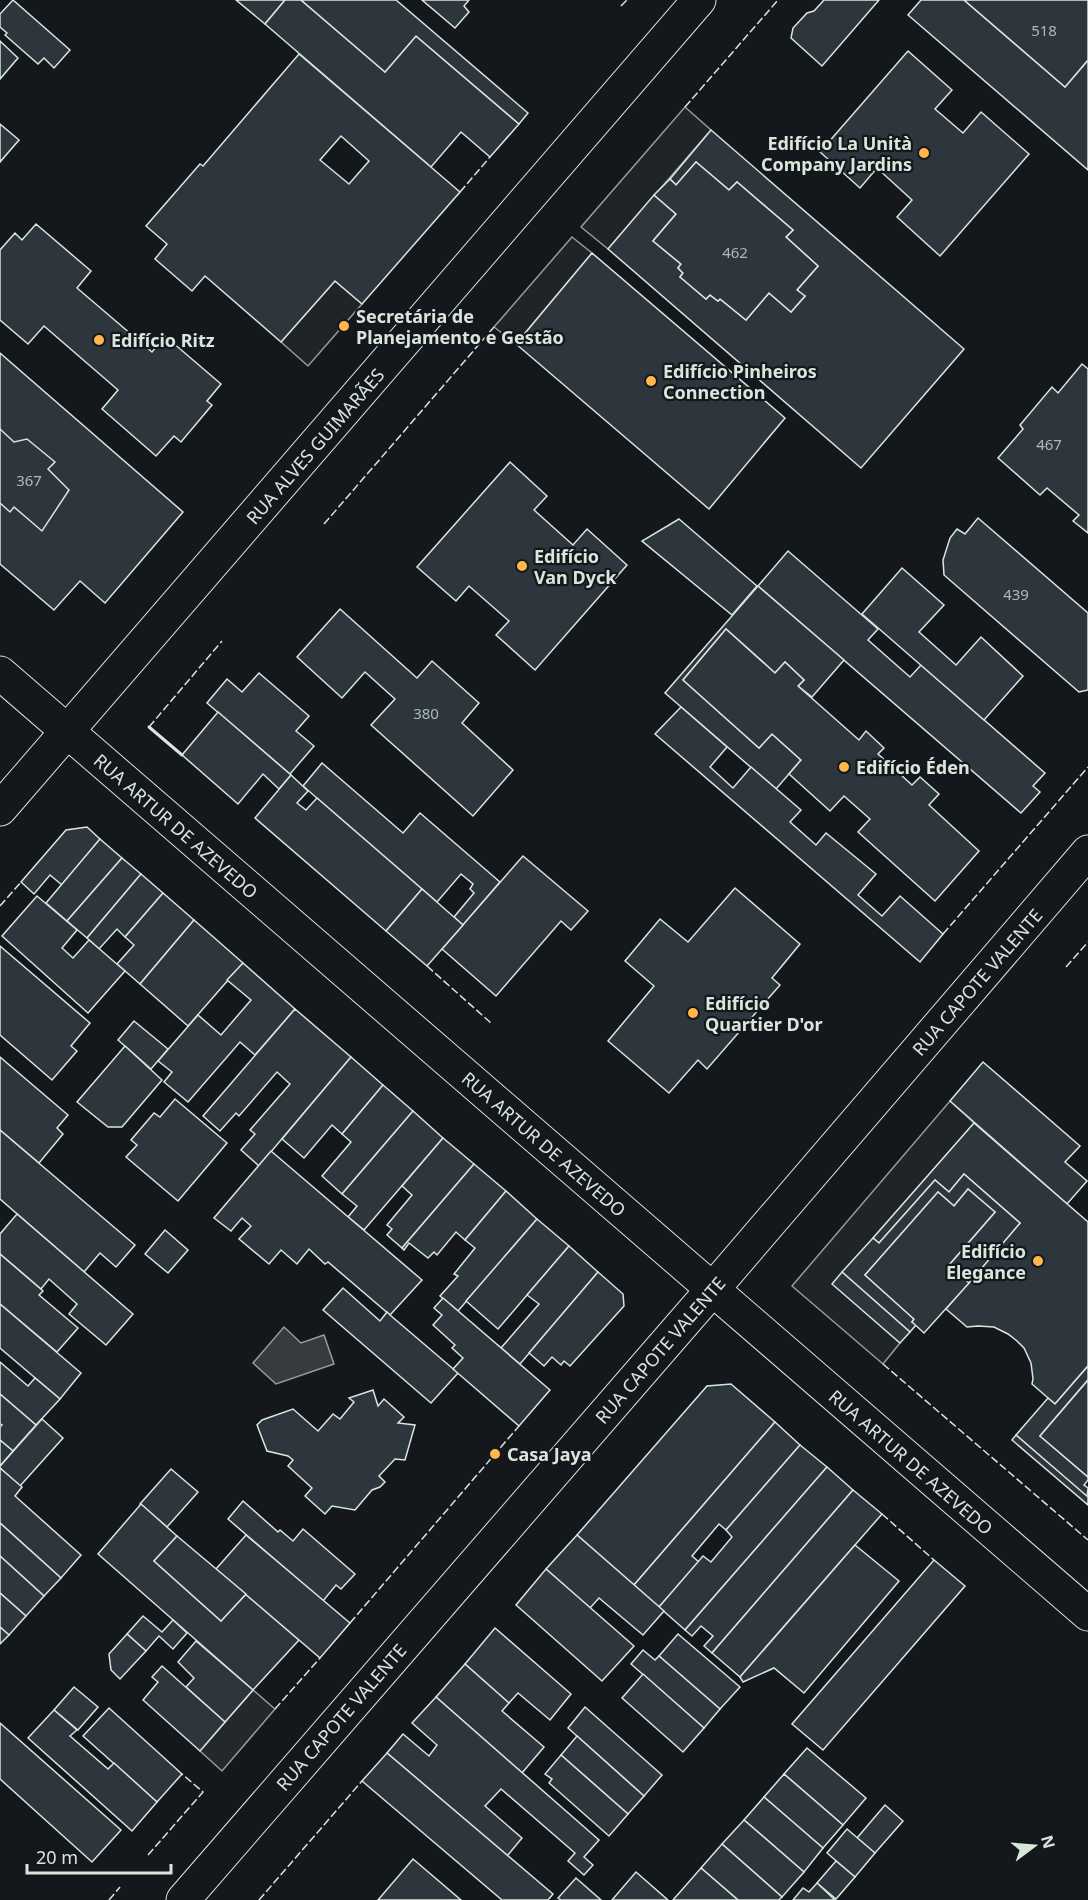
<svg xmlns="http://www.w3.org/2000/svg" width="1088" height="1900" viewBox="0 0 1088 1900" font-family="'Noto Sans',sans-serif">
  <style>
    .green { fill: #202428; stroke: #939e99; stroke-width: 1.5 }
    .parking { fill: #24282b; stroke: #939e99; stroke-width: 1.5 }
    .water { fill: #363b3e; stroke: #939e99; stroke-width: 1.5 }
    .building { fill: #2c363c; stroke: #d8e6dc; stroke-width: 1.5; fill-rule: evenodd }
    .lines { fill: none; stroke-linecap: round; stroke-linejoin: round }
    .minor-casing { stroke: #d8e6dc; stroke-width: 35 }
    .tertiary-casing { stroke: #d8e6dc; stroke-width: 35 }
    .minor { stroke: #14181c; stroke-width: 33 }
    .tertiary { stroke: #14181c; stroke-width: 33 }
    .fence { stroke: #d8e6dc; stroke-width: 1.5; stroke-dasharray: 8 3; stroke-linecap: butt }
    .wall { stroke: #d8e6dc; stroke-width: 3 }
    .poi-dot { fill: #ffb74d; stroke: #14181c; stroke-width: 2 }
    .labels { text-anchor: middle; dominant-baseline: central; stroke-width: 4.5; stroke-linejoin: round; paint-order: stroke }
    .number-label { font-size: 15px; fill: #adbab4 }
    .poi-label { font-size: 18px; font-weight: bold; fill: #d8e6dc; stroke: #14181c; text-anchor: start }
    .street-label { font-size: 18px; fill: #d8e6dc; stroke: #14181c }
  </style>
  <rect width="100%" height="100%" fill="#14181c"/>
  <g class="green">
    <path d="M685 107 711 130 608 249 581 227Z"/>
    <path d="M572 237 592 253 516 344 494 327Z"/>
    <path d="M335 281 362 304 308 366 281 342Z"/>
    <path d="M950 1101 974 1123 833 1284 900 1343 883 1364 792 1286Z"/>
  </g>
  <path class="parking" d="M253 1690 275 1709 222 1771 200 1751Z"/>
  <path class="water" d="M284 1327 301 1343 324 1335 334 1364 276 1384 253 1363Z"/>
  <g class="building">
    <path d="M13 0 70 50 54 68 44 58 38 64 5 35 7 33 0 27V14Z"/>
    <path d="M236 0H285L265 24Z"/>
    <path d="M285 0H301L385 72 416 36 519 124 490 157 461 132 431 167 265 24Z"/>
    <path d="M301 0H396L528 113 519 124 416 36 385 72Z"/>
    <path d="M422 0H469L464 6 469 12 455 28Z"/>
    <path d="M824 0H879L822 66 791 38 793 28 807 13 814 11Z"/>
    <path d="M921 0H964L1065 87 1088 60V170L908 15Z"/>
    <path d="M964 0H1088V60L1065 87Z"/>
    <path d="M0 41 18 58 0 79Z"/>
    <path d="M908 51 952 90 935 109 963 133 981 112 1029 154 940 256 897 217 912 200 877 168 860 188 820 152Z"/>
    <path d="M299 54 460 192 362 304 335 281 281 342 205 276 192 291 155 259 167 244 146 226 200 164 203 166ZM341 136 369 161 349 184 320 160Z"/>
    <path d="M0 124 19 140 0 162Z"/>
    <path d="M711 130 964 349 861 468 608 249 654 195 676 214 653 241 681 264 678 268 683 273 680 277 706 299 710 295 718 301 720 299 746 320 769 293 791 312 805 296 797 290 818 266 786 237 793 230 737 182 729 190 696 162 676 185 670 179Z"/>
    <path d="M696 162 729 190 737 182 793 230 786 237 818 266 797 290 805 296 791 312 769 293 746 320 720 299 718 301 710 295 706 299 680 277 683 273 678 268 681 264 653 241 676 214 654 195 670 179 676 185Z"/>
    <path d="M36 224 91 271 77 288 152 352 165 336 221 384 207 401 212 405 181 442 174 436 156 456 102 409 118 390 44 326 28 344 0 320V250L15 233 22 240Z"/>
    <path d="M592 253 785 418 709 509 516 344Z"/>
    <path d="M0 353 183 512 105 603 80 581 54 610 0 564Z"/>
    <path d="M1082 364 1088 369V533L1073 521 1079 515 1047 488 1040 495 998 458 1023 429 1020 425 1052 387 1058 393Z"/>
    <path d="M0 429 14 442 27 439 55 462 48 469 69 490 42 531 14 507 10 512 0 503Z"/>
    <path d="M510 462 547 496 534 510 573 545 587 529 627 565 535 670 496 635 509 621 469 586 456 601 417 567Z"/>
    <path d="M978 518 1088 613V690L1079 692 944 575 943 560 950 538 957 529 965 534Z"/>
    <path d="M679 519 757 586 732 615 642 541Z"/>
    <path d="M788 551 878 629 868 640 910 677 921 665 1045 773 1033 786 1040 792 1021 813 758 586Z"/>
    <path d="M902 568 944 605 919 632 956 665 981 637 1023 676 984 720 862 614Z"/>
    <path d="M758 586 844 660 812 697 798 686 804 680 785 662 775 673 726 629 683 680 759 748 772 734 801 760 776 789 665 693Z"/>
    <path d="M340 609 417 678 432 661 479 703 462 723 513 770 473 816 371 725 395 699 365 672 342 698 297 657Z"/>
    <path d="M726 629 775 673 785 662 804 680 798 686 859 740 866 731 884 748 878 754 912 785 920 777 939 794 929 805 979 851 935 901 858 832 870 819 844 796 830 811 789 774 801 760 772 734 759 748 683 680Z"/>
    <path d="M259 673 309 716 296 731 314 746 290 774 207 703 227 679 242 692Z"/>
    <path d="M681 707 727 747 710 767 733 788 751 767 801 810 790 822 816 845 826 833 876 874 858 895 882 916 900 896 943 934 920 962 655 734Z"/>
    <path d="M218 712 291 775 279 789 263 774 238 804 182 755Z"/>
    <path d="M322 763 403 833 420 813 500 882 463 925 454 917 474 893 470 889 473 884 461 874 437 902 303 786Z"/>
    <path d="M291 775 308 791 297 803 306 810 317 798 422 889 386 931 255 818Z"/>
    <path d="M87 827 100 839 62 885 50 875 34 894 21 882 66 830Z"/>
    <path d="M100 839 122 858 67 921 46 903Z"/>
    <path d="M523 856 588 911 571 930 561 921 496 996 442 949Z"/>
    <path d="M122 858 141 874 87 938 67 921Z"/>
    <path d="M141 874 163 893 125 937 117 929 99 949 87 938Z"/>
    <path d="M735 888 800 944 772 978 780 985 707 1069 698 1060 669 1093 608 1041 654 986 625 961 660 919 688 942Z"/>
    <path d="M422 889 463 925 427 966 386 931Z"/>
    <path d="M163 893 194 920 140 984 117 964 134 945 125 937Z"/>
    <path d="M37 896 77 930 62 948 73 958 89 940 125 971 88 1013 2 936Z"/>
    <path d="M194 920 243 963 188 1026 140 984Z"/>
    <path d="M0 946 90 1023 71 1046 77 1051 52 1080 0 1035Z"/>
    <path d="M243 963 295 1009 255 1055 240 1042 188 1102 164 1082 172 1072 158 1061 198 1015 221 1035 251 1000 227 980Z"/>
    <path d="M295 1009 351 1057 259 1166 241 1150 255 1134 250 1130 290 1084 277 1072 239 1116 236 1113 220 1131 203 1116Z"/>
    <path d="M134 1021 168 1049 151 1069 118 1040Z"/>
    <path d="M125 1046 162 1080 122 1127H108L77 1102Z"/>
    <path d="M0 1057 68 1115 57 1128 63 1134 39 1163 0 1130Z"/>
    <path d="M351 1057 383 1085 342 1134 332 1125 304 1158 282 1139Z"/>
    <path d="M983 1062 1080 1146 1065 1162 1087 1181 1067 1204 950 1101Z"/>
    <path d="M383 1085 413 1111 342 1194 322 1176 351 1142 342 1134Z"/>
    <path d="M175 1099 227 1143 178 1201 126 1157 137 1145 131 1140 154 1113 160 1117Z"/>
    <path d="M413 1111 443 1138 364 1230 348 1217 357 1206 342 1194Z"/>
    <path d="M974 1123 1088 1222V1366L1055 1404 1032 1384 1033 1379 1031 1363 1024 1348 1017 1341 1008 1334 994 1327 978 1326 967 1327 946 1309 1020 1223 964 1174 949 1192 935 1180 879 1243 873 1238Z"/>
    <path d="M0 1130 135 1245 116 1267 100 1253 84 1272 0 1199Z"/>
    <path d="M443 1138 474 1164 402 1248 387 1235 392 1229 387 1225 412 1195 402 1186Z"/>
    <path d="M271 1151 422 1280 390 1315 328 1262 325 1264 309 1249 297 1264 281 1250 269 1264 239 1239 251 1226 242 1218 231 1231 214 1218Z"/>
    <path d="M474 1164 506 1191 465 1240 456 1232 437 1255 434 1252 428 1258 409 1243 404 1250 402 1248Z"/>
    <path d="M964 1174 1020 1223 969 1283 949 1265 995 1212 968 1189 954 1206 938 1192 865 1275 914 1319 912 1322 916 1325 910 1332 842 1272 873 1238 879 1243 935 1180 949 1192Z"/>
    <path d="M968 1189 995 1212 949 1265 969 1283 924 1333 912 1322 914 1319 865 1275 938 1192 954 1206Z"/>
    <path d="M506 1191 537 1219 458 1311 440 1296 458 1276 454 1274 475 1248 465 1240Z"/>
    <path d="M17 1214 133 1314 106 1345 69 1314 77 1304 49 1279 41 1289 0 1254V1234Z"/>
    <path d="M537 1219 569 1246 498 1329 466 1301Z"/>
    <path d="M165 1230 188 1250 168 1273 145 1254Z"/>
    <path d="M569 1246 598 1272 520 1364 501 1348 539 1304 527 1295Z"/>
    <path d="M0 1254 43 1291 39 1295 78 1328 57 1352 0 1304Z"/>
    <path d="M598 1272 623 1294 624 1306 570 1366 564 1361 561 1365 552 1357 544 1366 529 1353Z"/>
    <path d="M842 1272 910 1332 900 1343 832 1284Z"/>
    <path d="M343 1288 380 1321 387 1312 390 1315 458 1373 431 1403 323 1310Z"/>
    <path d="M443 1298 550 1390 519 1426 453 1369 463 1358 452 1348 455 1345 433 1325 442 1315 434 1308Z"/>
    <path d="M0 1304 81 1373 60 1399 0 1348Z"/>
    <path d="M0 1362 28 1386 35 1378 60 1399 36 1425 0 1394Z"/>
    <path d="M1088 1366V1380L1040 1436 1088 1477V1480L1084 1485 1088 1488 1087 1497 1016 1435 1048 1398 1055 1404Z"/>
    <path d="M1088 1380V1477L1040 1436Z"/>
    <path d="M731 1384 775 1422 634 1585 577 1535 707 1386Z"/>
    <path d="M373 1390 378 1406 384 1399 404 1417 398 1423 415 1425 405 1460 395 1459 379 1476 385 1482 380 1487 372 1490 355 1510 332 1506 325 1514 305 1496 312 1488 288 1466 293 1460 288 1456 267 1451 257 1425 262 1420 293 1409 318 1431 333 1414 340 1419 354 1402 349 1398Z"/>
    <path d="M0 1394 36 1425 13 1451 0 1440V1427L2 1425 0 1424Z"/>
    <path d="M42 1419 63 1438 20 1486 0 1468V1466Z"/>
    <path d="M775 1422 800 1445 726 1530 719 1524 692 1556 699 1562 659 1607 634 1585Z"/>
    <path d="M1016 1435 1088 1497V1505L1012 1440Z"/>
    <path d="M0 1440 13 1451 0 1466Z"/>
    <path d="M800 1445 827 1467 685 1630 659 1607 703 1556 711 1562 732 1537 726 1530Z"/>
    <path d="M827 1467 853 1490 712 1653 704 1646 713 1636 701 1626 692 1636 685 1630Z"/>
    <path d="M0 1468 22 1487 15 1496 81 1555 61 1578 0 1523Z"/>
    <path d="M171 1469 198 1492 167 1527 140 1504Z"/>
    <path d="M853 1490 882 1514 740 1677 712 1653Z"/>
    <path d="M243 1501 278 1532 280 1530 293 1541 303 1529 355 1574 341 1589 336 1585 323 1601 228 1519Z"/>
    <path d="M141 1504 177 1536 154 1561 221 1621 246 1594 299 1640 253 1690 98 1554Z"/>
    <path d="M0 1523 61 1578 44 1596 0 1556Z"/>
    <path d="M246 1535 350 1623 320 1658 216 1569Z"/>
    <path d="M577 1535 664 1611 643 1635 599 1598 590 1608 546 1569Z"/>
    <path d="M177 1536 246 1594 221 1621 154 1561Z"/>
    <path d="M855 1545 899 1581 804 1693 774 1668 743 1682 740 1677Z"/>
    <path d="M0 1556 44 1596 26 1616 0 1593Z"/>
    <path d="M934 1560 965 1586 823 1750 792 1724Z"/>
    <path d="M546 1569 634 1646 602 1681 516 1605Z"/>
    <path d="M0 1593 26 1616 9 1635 0 1627Z"/>
    <path d="M143 1616 162 1632 173 1620 187 1633 173 1649 159 1636 146 1651 127 1634Z"/>
    <path d="M0 1627 9 1635 0 1644Z"/>
    <path d="M495 1628 571 1694 550 1720 518 1693 509 1703 465 1664Z"/>
    <path d="M127 1634 146 1651 120 1679 111 1670 109 1654Z"/>
    <path d="M678 1634 740 1687 720 1709 659 1656Z"/>
    <path d="M196 1641 253 1690 225 1722 186 1687 194 1678 178 1662Z"/>
    <path d="M643 1650 655 1660 659 1656 720 1709 704 1728 631 1664Z"/>
    <path d="M465 1664 509 1703 502 1711 544 1747 522 1773 436 1697Z"/>
    <path d="M162 1666 225 1722 200 1751 143 1700 158 1682 152 1677Z"/>
    <path d="M643 1674 704 1728 683 1752 622 1698Z"/>
    <path d="M74 1687 98 1707 78 1730 54 1710Z"/>
    <path d="M436 1697 599 1840 584 1857 593 1865 584 1875 568 1861 575 1853 501 1789 485 1806 522 1838 507 1856 387 1753 403 1734 429 1756 437 1745 412 1723Z"/>
    <path d="M585 1707 662 1775 644 1796 568 1728Z"/>
    <path d="M109 1708 182 1774 157 1802 83 1736Z"/>
    <path d="M54 1710 77 1730 70 1736 108 1769 114 1763 157 1802 132 1831 28 1738Z"/>
    <path d="M0 1723 121 1830 92 1862 0 1779Z"/>
    <path d="M577 1736 644 1796 628 1814 561 1755Z"/>
    <path d="M807 1748 866 1798 843 1825 784 1774Z"/>
    <path d="M387 1753 553 1894 548 1900H502L362 1781Z"/>
    <path d="M561 1755 628 1814 609 1836 549 1783 552 1779 545 1774Z"/>
    <path d="M784 1774 843 1825 823 1848 764 1797Z"/>
    <path d="M764 1797 823 1848 804 1872 744 1820Z"/>
    <path d="M885 1805 903 1821 875 1853 857 1838Z"/>
    <path d="M744 1820 804 1872 782 1897 722 1844Z"/>
    <path d="M847 1829 875 1853 855 1877 827 1853Z"/>
    <path d="M722 1844 782 1897 779 1900H738L701 1868Z"/>
    <path d="M413 1859 461 1900H378Z"/>
    <path d="M836 1861 855 1877 836 1899 817 1883Z"/>
    <path d="M701 1868 738 1900H673Z"/>
    <path d="M636 1872 668 1900H612Z"/>
    <path d="M576 1878 601 1900H561L558 1898Z"/>
    <path d="M817 1883 835 1900H793L803 1888 809 1892Z"/>
  </g>
  <g class="lines">
    <defs>
      <g id="minor">
        <path d="M0 809 699 0"/>
        <path d="M183 1900 712 1290 1088 852"/>
      </g>
      <path id="tertiary" d="M0 673 1088 1614"/>
    </defs>
    <use href="#minor" class="minor-casing"/>
    <use href="#tertiary" class="tertiary-casing"/>
    <use href="#minor" class="minor"/>
    <use href="#tertiary" class="tertiary"/>
    <g class="fence">
      <path d="M621 6 627 0"/>
      <path d="M685 107 778 0"/>
      <path d="M460 192 490 157"/>
      <path d="M324 524 494 327"/>
      <path d="M149 727 222 641"/>
      <path d="M0 906 21 882"/>
      <path d="M943 934 1088 767"/>
      <path d="M427 966 491 1023"/>
      <path d="M1066 967 1088 942"/>
      <path d="M883 1364 1088 1540"/>
      <path d="M882 1514 934 1560"/>
      <path d="M350 1623 519 1426"/>
      <path d="M275 1709 320 1658"/>
      <path d="M148 1855 203 1792 182 1774"/>
      <path d="M109 1900 120 1887"/>
      <path d="M259 1900 362 1781"/>
    </g>
    <path class="wall" d="M149 727 182 755"/>
  </g>
  <g class="poi-dot">
    <circle cx="924" cy="153" r="6"/>
    <circle cx="344" cy="326" r="6"/>
    <circle cx="99" cy="340" r="6"/>
    <circle cx="651" cy="381" r="6"/>
    <circle cx="522" cy="566" r="6"/>
    <circle cx="844" cy="767" r="6"/>
    <circle cx="693" cy="1013" r="6"/>
    <circle cx="1038" cy="1261" r="6"/>
    <circle cx="495" cy="1454" r="6"/>
  </g>
  <g class="labels">
    <g class="number-label">
      <text x="1044" y="30">518</text>
      <text x="735" y="252">462</text>
      <text x="1049" y="444">467</text>
      <text x="29" y="480">367</text>
      <text x="1016" y="594">439</text>
      <text x="426" y="713">380</text>
    </g>
    <g class="poi-label">
      <text x="912" y="143" text-anchor="end">Edifício La Unità<tspan x="912" dy="21">Company Jardins</tspan></text>
      <text x="356" y="316">Secretária de<tspan x="356" dy="21">Planejamento e Gestão</tspan></text>
      <text x="111" y="340">Edifício Ritz</text>
      <text x="663" y="371">Edifício Pinheiros<tspan x="663" dy="21">Connection</tspan></text>
      <text x="534" y="556">Edifício<tspan x="534" dy="21">Van Dyck</tspan></text>
      <text x="856" y="767">Edifício Éden</text>
      <text x="705" y="1003">Edifício<tspan x="705" dy="21">Quartier D'or</tspan></text>
      <text x="1026" y="1251" text-anchor="end">Edifício<tspan x="1026" dy="21">Elegance</tspan></text>
      <text x="507" y="1454">Casa Jaya</text>
    </g>
    <g class="street-label">
      <text transform="translate(315 446) rotate(-49)">RUA ALVES GUIMARÃES</text>
      <text transform="translate(176 826) rotate(41)">RUA ARTUR DE AZEVEDO</text>
      <text transform="translate(977 982) rotate(-49)">RUA CAPOTE VALENTE</text>
      <text transform="translate(544 1144) rotate(41)">RUA ARTUR DE AZEVEDO</text>
      <text transform="translate(660 1350) rotate(-49)">RUA CAPOTE VALENTE</text>
      <text transform="translate(911 1462) rotate(41)">RUA ARTUR DE AZEVEDO</text>
      <text transform="translate(341 1717) rotate(-49)">RUA CAPOTE VALENTE</text>
    </g>
  </g>
  <g transform="translate(1034 1846) rotate(74)" stroke="#14181c" stroke-width="4.5" paint-order="stroke">
  <path d="M0-4.5L10 22L0 15L-10 22Z" fill="#d8e6dc"/>
  <text y="-9" font-size="16" font-weight="bold" text-anchor="middle" fill="#d8e6dc">N</text>
  </g>
  <path d="M27 1864v9h144v-9" fill="none" stroke="#d8e6dc" stroke-width="3"/>
  <text x="36" y="1864" font-size="18" fill="#d8e6dc" stroke="#14181c" stroke-width="4.5" paint-order="stroke">20 m</text>
</svg>
